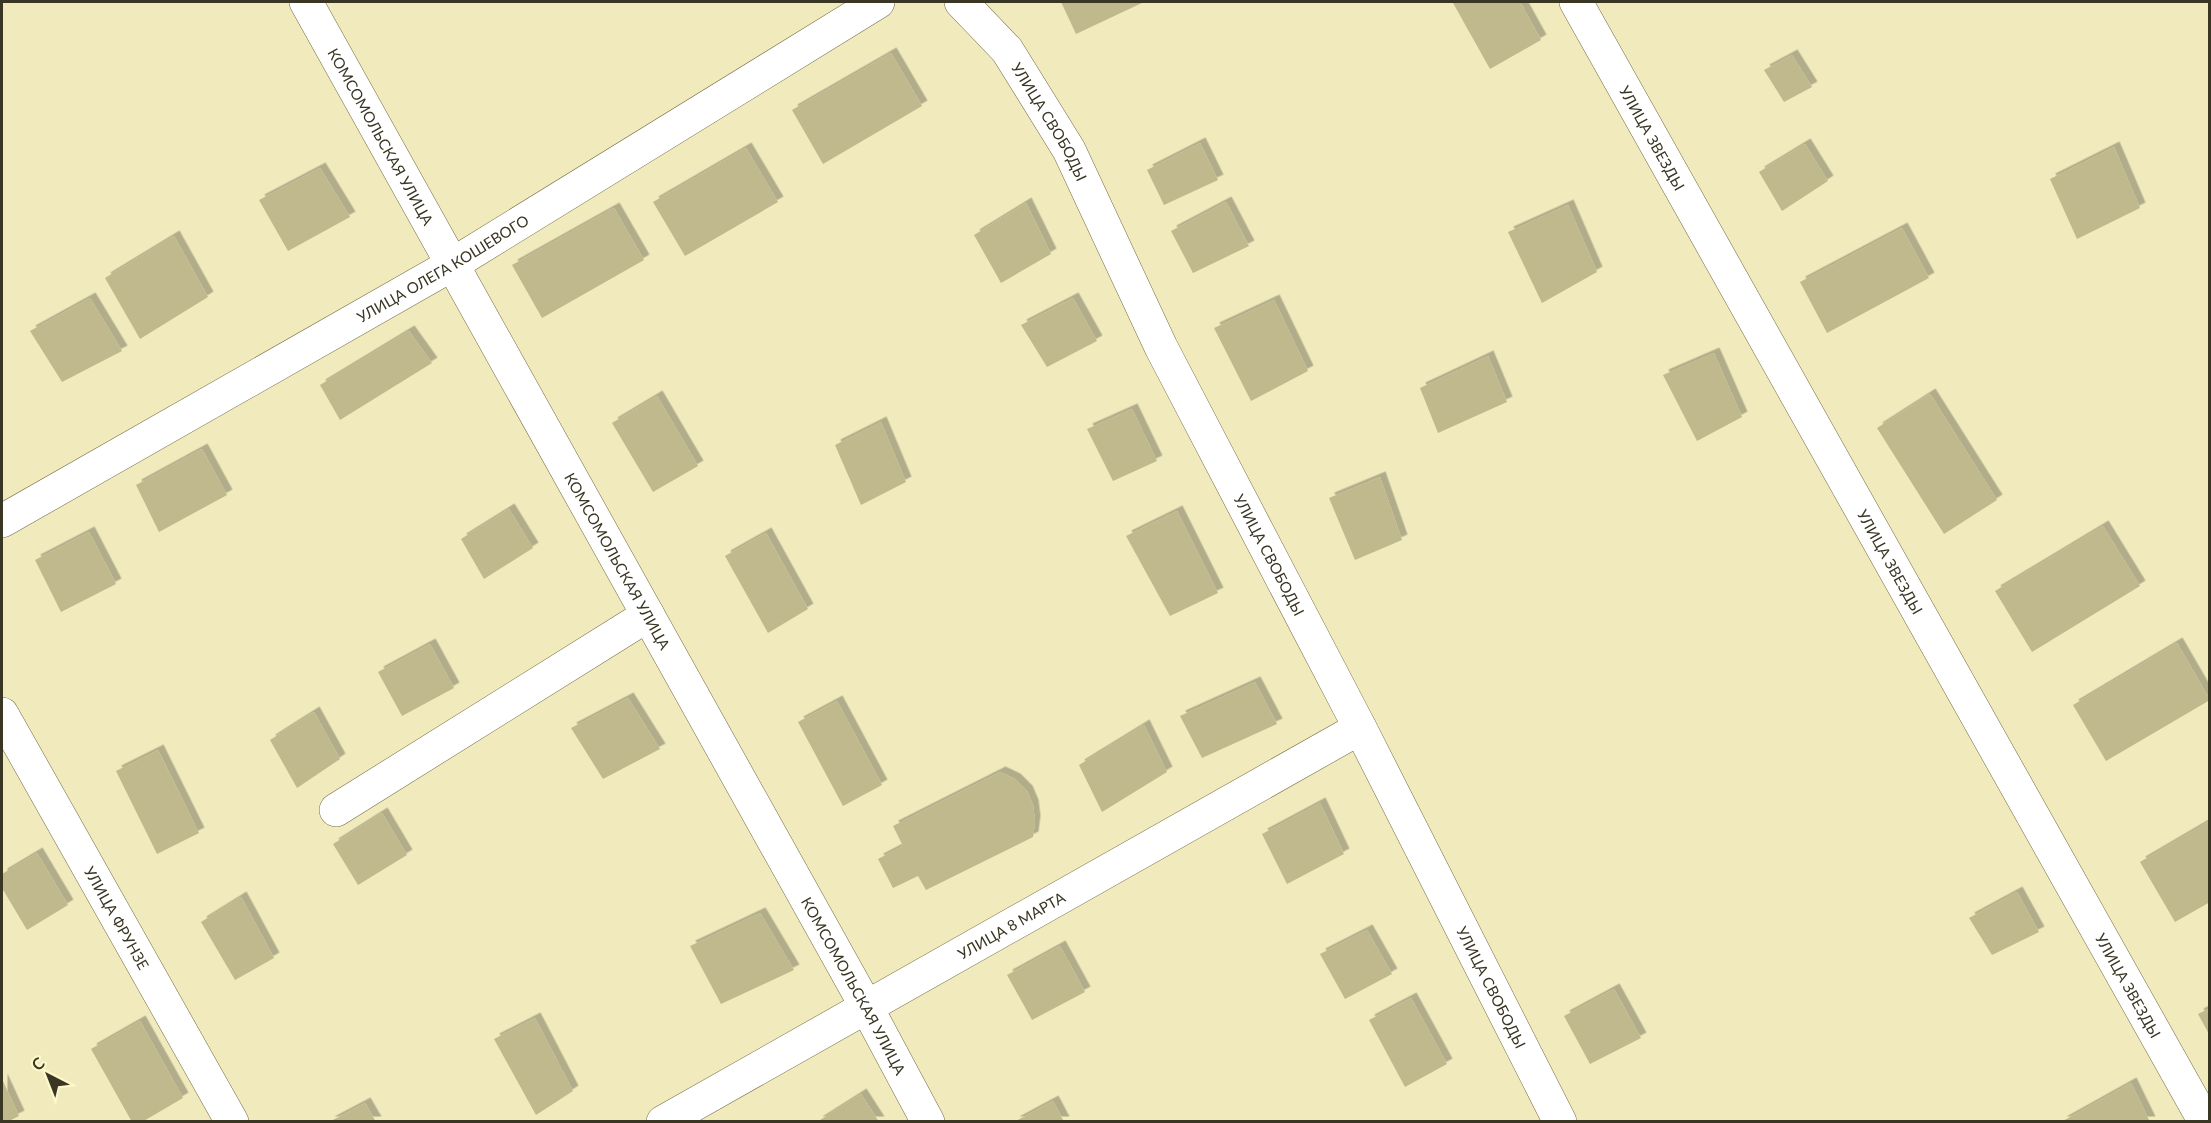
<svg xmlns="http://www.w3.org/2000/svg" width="2211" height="1123" viewBox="0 0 2211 1123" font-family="Lato,sans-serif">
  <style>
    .building { fill: #c0b98d; filter: url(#shadow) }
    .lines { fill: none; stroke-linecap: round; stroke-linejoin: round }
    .minor-casing { stroke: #736c43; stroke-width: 34 }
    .minor { stroke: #fff; stroke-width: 33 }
    .labels { text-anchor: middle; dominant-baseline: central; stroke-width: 6; stroke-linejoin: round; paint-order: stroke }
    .street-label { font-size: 15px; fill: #393624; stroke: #fef7c9 }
  </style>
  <defs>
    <filter id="shadow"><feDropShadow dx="5.5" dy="-5.5" stdDeviation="0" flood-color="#0004"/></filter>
  </defs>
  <rect width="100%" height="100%" fill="#f1eabc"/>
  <g class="building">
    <path d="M1061 2H1144L1076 34Z"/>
    <path d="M1456 2H1520L1541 40 1490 69 1453 3Z"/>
    <path d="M891 53 922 106 823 164 792 110Z"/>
    <path d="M1792 55 1812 87 1784 102 1764 70Z"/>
    <path d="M1200 143 1218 180 1164 205 1147 170Z"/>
    <path d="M1805 144 1828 181 1782 211 1759 172Z"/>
    <path d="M2114 147 2140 208 2077 239 2050 179Z"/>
    <path d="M746 148 778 202 685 256 653 202Z"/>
    <path d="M320 168 350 217 288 251 259 200Z"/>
    <path d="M1226 202 1249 246 1193 273 1171 231Z"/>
    <path d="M1026 203 1051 254 1001 283 974 235Z"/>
    <path d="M1568 205 1597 272 1542 303 1508 232Z"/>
    <path d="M614 208 644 260 542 318 512 265Z"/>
    <path d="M1902 228 1929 278 1827 333 1800 282Z"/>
    <path d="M174 236 208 297 140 339 105 278Z"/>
    <path d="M90 298 122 351 62 382 30 331Z"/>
    <path d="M1073 298 1097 341 1047 367 1021 325Z"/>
    <path d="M1274 300 1308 371 1251 401 1214 328Z"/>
    <path d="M409 331 432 363 340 420 320 385Z"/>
    <path d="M1714 353 1742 417 1697 441 1663 375Z"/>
    <path d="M1488 356 1507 402 1438 433 1420 388Z"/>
    <path d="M1930 394 1997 500 1944 534 1877 428Z"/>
    <path d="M657 396 698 466 653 492 612 423Z"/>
    <path d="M1132 409 1157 461 1113 481 1087 429Z"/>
    <path d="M881 422 906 482 861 505 835 445Z"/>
    <path d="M202 449 227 495 159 532 136 485Z"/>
    <path d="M1380 477 1402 540 1355 560 1329 498Z"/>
    <path d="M509 509 533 548 484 579 461 539Z"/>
    <path d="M1177 511 1218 593 1170 616 1126 536Z"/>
    <path d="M2103 526 2140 586 2032 652 1995 591Z"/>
    <path d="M89 532 116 584 61 612 35 560Z"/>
    <path d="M766 533 808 609 768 633 725 556Z"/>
    <path d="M2177 643 2210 700 2106 761 2073 705Z"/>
    <path d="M430 644 454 688 402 716 378 672Z"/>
    <path d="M1255 682 1277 724 1202 758 1180 716Z"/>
    <path d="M628 698 660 749 603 779 571 728Z"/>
    <path d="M837 701 882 785 843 806 798 722Z"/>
    <path d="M314 712 340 759 297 788 270 740Z"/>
    <path d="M1144 725 1167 772 1102 812 1079 765Z"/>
    <path d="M158 750 199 833 157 854 116 771Z"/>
    <path d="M1000 772 1015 779 1027 791 1033 805 1035 821 1033 837 926 890 918 876 893 888 878 859 903 846 893 826Z"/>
    <path d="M1320 803 1344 854 1287 884 1262 834Z"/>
    <path d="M382 813 407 855 358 885 333 844Z"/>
    <path d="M2210 821V902L2175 922 2140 862Z"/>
    <path d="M37 853 68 905 27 930 2 888V874Z"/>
    <path d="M2017 892 2039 932 1992 955 1969 918Z"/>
    <path d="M241 897 274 958 235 980 201 922Z"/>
    <path d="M760 913 794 970 721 1004 690 946Z"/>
    <path d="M1367 930 1392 974 1345 999 1320 954Z"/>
    <path d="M1060 946 1085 992 1032 1020 1007 975Z"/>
    <path d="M1614 989 1641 1038 1590 1064 1564 1016Z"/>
    <path d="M1411 998 1447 1064 1405 1087 1369 1020Z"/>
    <path d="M2210 1008V1036L2198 1014Z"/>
    <path d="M535 1018 573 1091 536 1115 494 1039Z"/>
    <path d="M140 1021 183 1098 142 1122H132L91 1049Z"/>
    <path d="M2 1079 19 1116 7 1122H2Z"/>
    <path d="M2131 1083 2150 1122H2061Z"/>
    <path d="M861 1094 879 1122H817Z"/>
    <path d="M1053 1101 1064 1122H1014Z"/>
    <path d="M365 1103 376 1122H329Z"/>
  </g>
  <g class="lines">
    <defs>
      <g id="minor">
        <path id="s1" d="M306 2 867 1008 928 1122"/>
        <path id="s2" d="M961 2 1007 50 1069 150 1161 347 1360 728 1560 1122"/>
        <path id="s3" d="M1576 2 2205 1122"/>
        <path id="s4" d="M2 521 453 264 878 2"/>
        <path id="s5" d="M2 714 232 1122"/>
        <path d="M336 810 648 615"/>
        <path id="s6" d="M663 1122 1360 728"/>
      </g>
    </defs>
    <use href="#minor" class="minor-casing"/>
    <use href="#minor" class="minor"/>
  </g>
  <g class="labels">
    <g class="street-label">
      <text stroke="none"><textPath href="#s2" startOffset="150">УЛИЦА СВОБОДЫ</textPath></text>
      <text stroke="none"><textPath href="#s1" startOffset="154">КОМСОМОЛЬСКАЯ УЛИЦА</textPath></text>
      <text stroke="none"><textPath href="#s3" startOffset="156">УЛИЦА ЗВЕЗДЫ</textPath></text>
      <text stroke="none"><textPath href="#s4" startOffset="508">УЛИЦА ОЛЕГА КОШЕВОГО</textPath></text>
      <text stroke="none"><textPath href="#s2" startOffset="636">УЛИЦА СВОБОДЫ</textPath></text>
      <text stroke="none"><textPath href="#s1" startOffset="640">КОМСОМОЛЬСКАЯ УЛИЦА</textPath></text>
      <text stroke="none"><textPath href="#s3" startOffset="642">УЛИЦА ЗВЕЗДЫ</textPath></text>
      <text stroke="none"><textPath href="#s5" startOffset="234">УЛИЦА ФРУНЗЕ</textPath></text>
      <text stroke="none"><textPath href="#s6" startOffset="400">УЛИЦА 8 МАРТА</textPath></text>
      <text stroke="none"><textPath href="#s3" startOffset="1128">УЛИЦА ЗВЕЗДЫ</textPath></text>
      <text stroke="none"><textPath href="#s1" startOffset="1126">КОМСОМОЛЬСКАЯ УЛИЦА</textPath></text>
      <text stroke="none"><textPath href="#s2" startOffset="1122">УЛИЦА СВОБОДЫ</textPath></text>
    </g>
  </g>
  <rect width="2211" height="1123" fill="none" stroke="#393624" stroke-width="6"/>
  <g transform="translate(48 1075) rotate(318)" stroke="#fef7c9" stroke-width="4.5" paint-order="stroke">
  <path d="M0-4.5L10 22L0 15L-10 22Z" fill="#393624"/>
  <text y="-9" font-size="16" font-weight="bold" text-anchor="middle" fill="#393624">С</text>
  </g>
</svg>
